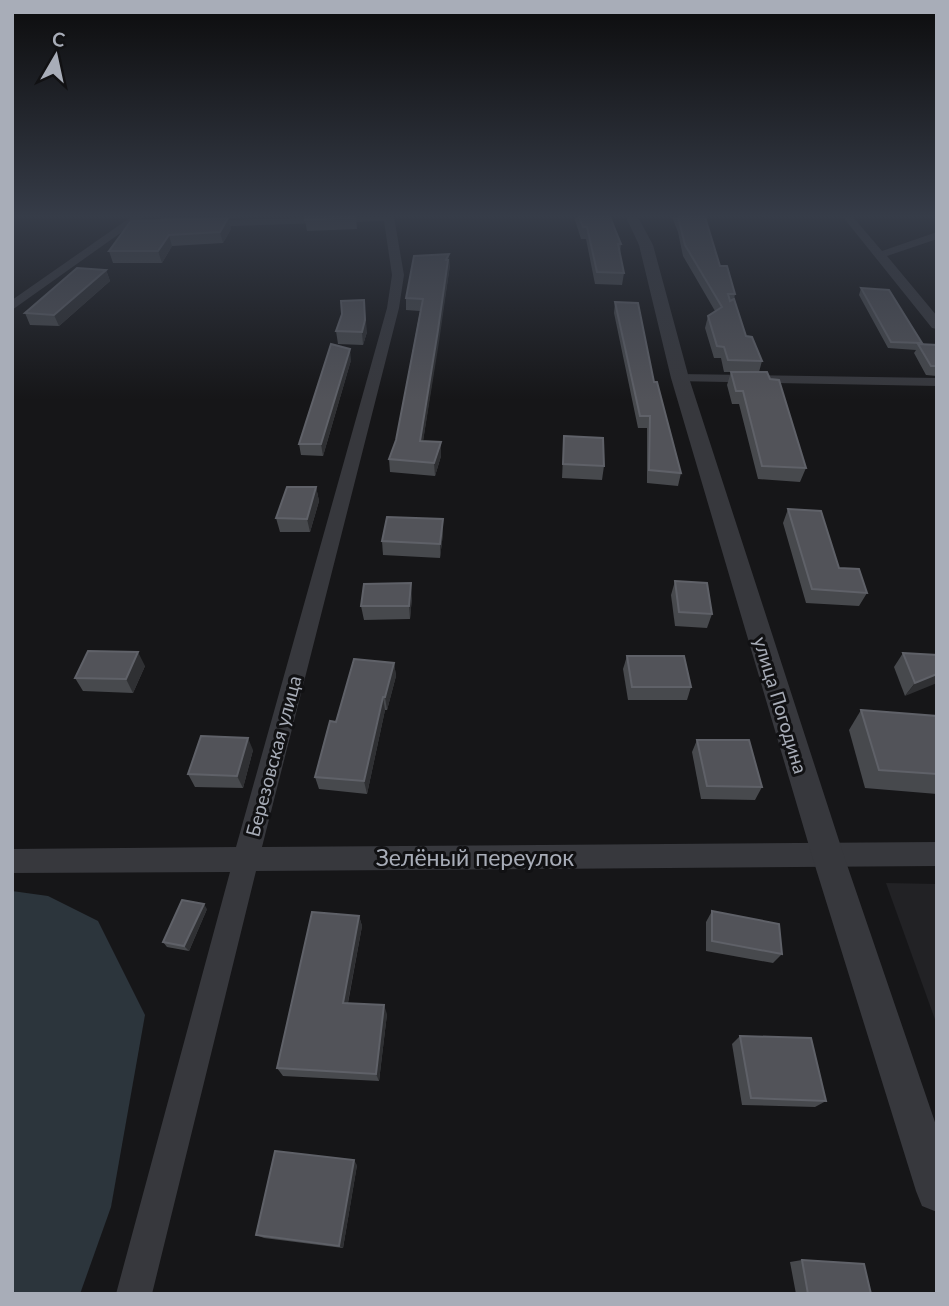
<svg xmlns="http://www.w3.org/2000/svg" width="949" height="1306" viewBox="0 0 949 1306" font-family="Lato,sans-serif">
  <style>
    .built { fill: #222225 }
    .water { fill: #2c353c }
    .lines { fill: none; stroke-linecap: round; stroke-linejoin: round }
    .minor { fill: #37383d; fill-rule: evenodd }
    .tertiary { fill: #37383d; fill-rule: evenodd }
    .wall { fill: #47494d }
    .shaded-wall { fill: #2f3033 }
    .building { fill: #525359; stroke: #5f6168; stroke-width: 2 }
    .labels { text-anchor: middle; dominant-baseline: central; stroke-width: 6; stroke-linejoin: round; paint-order: stroke }
    .street-label { font-size: 19px; fill: #a8adb8; stroke: #111113 }
    .near-street-label { font-size: 23px; fill: #a8adb8; stroke: #111113 }
  </style>
  <rect width="100%" height="100%" fill="#161618"/>
  <path class="built" d="M886 883 937 884V1025Z"/>
  <path class="water" d="M12 891 48 896 98 921 145 1015 111 1207 80 1294H12Z"/>
  <g class="lines">
    <g class="minor">
      <path d="M131 217H143L12 310V300Z"/>
      <path d="M329 217H394L404 275 399 308 262 847 937 842V866L256 871 152 1294H116L230 872 12 873V849L236 847 387 308 392 275 384 221 202 227 197 224 202 221Z"/>
      <path d="M843 217H853L882 251 937 232V239L887 256 937 316V329L932 328Z"/>
      <path d="M680 374 937 378V386L675 381 673 378Z"/>
    </g>
    <path class="tertiary" d="M626 217H638L653 245 689 378 844 856 937 1128V1212L922 1206 916 1191 812 856 671 378 639 245Z"/>
  </g>
  <g class="wall">
    <path d="M160 217H237V218H228L231 229 223 243 172 246 162 263H113L109 251 161 220Z"/>
    <path d="M356 217 357 229 307 231 305 220Z"/>
    <path d="M574 217H610L621 244 620 253 624 273 622 285 595 284 586 239H581Z"/>
    <path d="M672 217H705L720 266 735 294 734 299 746 336 762 361 759 372 806 468 800 482 758 479 739 404H732L727 385 731 372H724L721 358H714L705 328 708 316 715 311 683 256 678 232Z"/>
    <path d="M450 265 423 441 441 456 435 476 390 472 389 459 396 440 420 311 406 310V298Z"/>
    <path d="M106 270 110 281 59 326 30 325 25 313Z"/>
    <path d="M861 288 921 344 937 345V376L926 375 914 353 916 350 888 348 859 295Z"/>
    <path d="M615 302 654 382 681 473 678 486 647 483V428H638L614 313Z"/>
    <path d="M336 331 367 332 363 345 338 344Z"/>
    <path d="M351 360 323 456 301 455 299 444Z"/>
    <path d="M564 436 604 466 602 480 562 478Z"/>
    <path d="M316 487 319 501 310 532H280L276 518Z"/>
    <path d="M788 509 839 568 867 593 859 606 806 603 783 523Z"/>
    <path d="M443 533 440 558 383 555 382 541Z"/>
    <path d="M675 581 712 614 707 628 675 626 671 595Z"/>
    <path d="M412 597 410 619 364 620 361 606Z"/>
    <path d="M903 653 937 655 905 696 894 667Z"/>
    <path d="M627 656 691 687 687 700H628L623 669Z"/>
    <path d="M394 663 396 676 387 710H385L367 794 319 789 315 777 336 722Z"/>
    <path d="M145 666 133 693 83 691 75 678Z"/>
    <path d="M861 710 937 716V794L865 788 849 730Z"/>
    <path d="M697 740 762 787 755 800 701 799 692 752Z"/>
    <path d="M253 750 243 788 195 787 188 774Z"/>
    <path d="M207 909 189 951 167 947 163 942Z"/>
    <path d="M712 911 782 954 773 963 706 951V922Z"/>
    <path d="M359 916 362 926 348 1003 387 1014 379 1081 283 1076 277 1068Z"/>
    <path d="M740 1036 826 1101 815 1107 742 1105 732 1044Z"/>
    <path d="M357 1165 343 1248 264 1238 256 1235Z"/>
    <path d="M802 1260 871 1294H796L790 1262Z"/>
  </g>
  <g class="shaded-wall">
    <path d="M228 218 231 229 223 243 220 232Z"/>
    <path d="M169 235 172 246 162 263 158 251Z"/>
    <path d="M449 254 450 265 439 342 421 454 420 441 446 260Z"/>
    <path d="M106 270 110 281 59 326 54 315Z"/>
    <path d="M364 300 367 332 363 345 362 332Z"/>
    <path d="M350 349 351 360 323 456 321 444Z"/>
    <path d="M441 442V456L435 476 434 463Z"/>
    <path d="M316 487 319 501 310 532 307 519Z"/>
    <path d="M443 519V533L440 558V544Z"/>
    <path d="M411 583 412 597 410 619 409 606Z"/>
    <path d="M138 652 145 666 133 693 126 679Z"/>
    <path d="M394 663 396 676 387 710 385 697Z"/>
    <path d="M937 674V683L905 696 915 683Z"/>
    <path d="M383 697 385 710 367 794 364 781Z"/>
    <path d="M248 738 253 750 243 788 237 776Z"/>
    <path d="M204 904 207 909 189 951 184 946Z"/>
    <path d="M359 916 362 926 346 1012 343 1003Z"/>
    <path d="M384 1005 387 1014 379 1081 376 1074Z"/>
    <path d="M354 1160 357 1165 343 1248 339 1246Z"/>
  </g>
  <g class="building">
    <path d="M305 217H356L305 220Z"/>
    <path d="M579 217H610L621 244H618L624 273 597 272 587 227H583Z"/>
    <path d="M678 217H705L720 266H727L735 294H728L730 301 734 299 746 336 752 337 762 361 728 360 724 347 717 346 708 316 722 307 685 245Z"/>
    <path d="M228 218 220 232 169 235 158 251H109L131 221Z"/>
    <path d="M449 254 446 260H448L438 330 420 441 441 442 434 463 389 459 396 440 423 299 406 298 414 256Z"/>
    <path d="M77 268 106 270 54 315 25 313Z"/>
    <path d="M861 288 889 290 922 343 891 342Z"/>
    <path d="M364 300 365 320 362 332 336 331 342 314 341 301Z"/>
    <path d="M615 302 638 303 654 382H657L681 473 649 470 650 416H640Z"/>
    <path d="M331 344 350 349 321 444H299Z"/>
    <path d="M918 344 937 345V366H931Z"/>
    <path d="M731 372H767L770 379 779 380 806 468 762 466 743 391H736Z"/>
    <path d="M564 436 603 438 604 466 563 464Z"/>
    <path d="M287 487H316L307 519 276 518Z"/>
    <path d="M788 509 821 511 839 568 859 569 867 593 812 589Z"/>
    <path d="M387 517 443 519 440 544 382 541Z"/>
    <path d="M675 581 707 583 712 614 679 612Z"/>
    <path d="M411 583 409 606H361L364 584Z"/>
    <path d="M88 651 138 652 126 679 75 678Z"/>
    <path d="M903 653 937 655V674L915 683Z"/>
    <path d="M627 656H684L691 687H632Z"/>
    <path d="M354 659 394 663 385 697H383L364 781 315 777 330 721 336 722Z"/>
    <path d="M861 710 937 716V774L879 770Z"/>
    <path d="M201 736 248 738 237 776 188 774Z"/>
    <path d="M697 740H749L762 787 707 786Z"/>
    <path d="M182 900 204 904 184 946 163 942Z"/>
    <path d="M712 911 779 924 782 954 712 941Z"/>
    <path d="M312 912 359 916 343 1003 384 1005 376 1074 277 1068Z"/>
    <path d="M740 1036 811 1038 826 1101 751 1098Z"/>
    <path d="M275 1151 354 1160 339 1246 256 1235Z"/>
    <path d="M802 1260 864 1264 871 1294H808Z"/>
  </g>
  <linearGradient id="sky" x2="0" y2="1"><stop stop-color="#0c0c0d"/><stop offset="0.54" stop-color="#363c48"/><stop offset="1" stop-color="#363c48" stop-opacity="0"/></linearGradient>
  <rect width="949" height="400" fill="url(#sky)"/>
  <g class="labels">
    <g class="street-label">
      <text transform="translate(781 705) rotate(73)">улица Погодина</text>
      <text transform="translate(273 756) rotate(-75)">Березовская улица</text>
    </g>
    <g class="near-street-label">
      <text x="475" y="857">Зелёный переулок</text>
    </g>
  </g>
  <rect width="949" height="1306" fill="none" stroke="#a8adb8" stroke-width="28"/>
  <g transform="translate(56 56) rotate(9)" stroke="#111113" stroke-width="5" paint-order="stroke">
  <path d="M0-5L12 26L0 18L-12 26Z" fill="#a8adb8"/>
  <text y="-10" font-size="19" font-weight="bold" text-anchor="middle" fill="#a8adb8">С</text>
  </g>
</svg>
